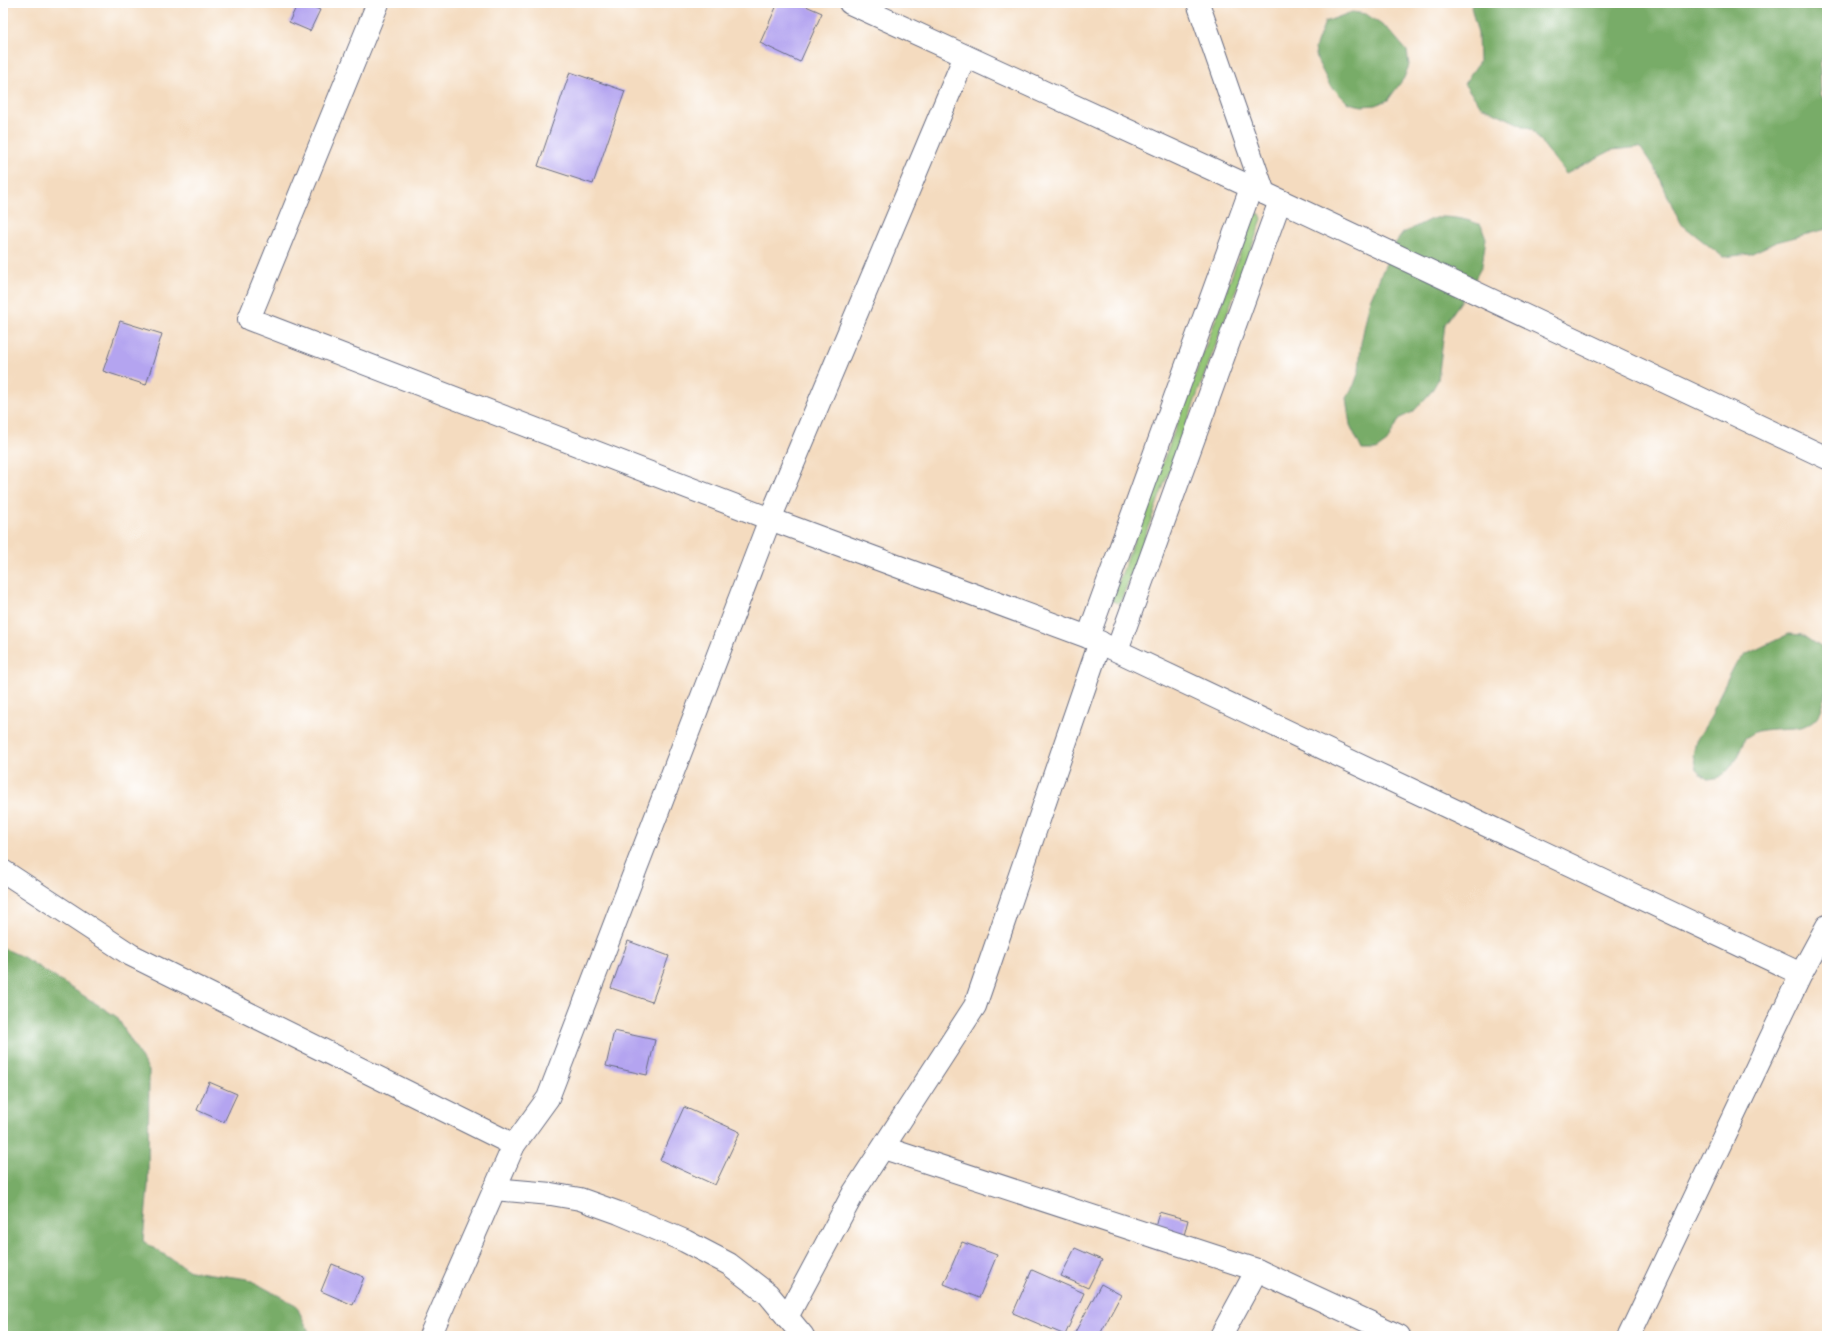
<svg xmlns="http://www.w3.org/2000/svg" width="1830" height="1339" viewBox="0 0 1830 1339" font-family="Pangolin,sans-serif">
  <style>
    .green { fill: #95c777; stroke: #587b6a }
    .forest { fill: #78ac68; stroke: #4a6e63 }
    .building { fill: #b4a4f0 }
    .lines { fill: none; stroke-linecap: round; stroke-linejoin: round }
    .minor-casing { stroke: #676b80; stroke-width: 24 }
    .minor { stroke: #fff; stroke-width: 22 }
  </style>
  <rect width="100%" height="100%" fill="#fff"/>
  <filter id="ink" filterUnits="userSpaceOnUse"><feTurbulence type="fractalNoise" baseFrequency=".025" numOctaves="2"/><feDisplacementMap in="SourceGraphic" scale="8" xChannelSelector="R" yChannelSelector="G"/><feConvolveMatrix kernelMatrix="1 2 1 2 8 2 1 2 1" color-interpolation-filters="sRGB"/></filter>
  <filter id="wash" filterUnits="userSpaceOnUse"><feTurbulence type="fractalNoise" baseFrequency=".012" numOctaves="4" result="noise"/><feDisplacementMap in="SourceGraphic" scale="16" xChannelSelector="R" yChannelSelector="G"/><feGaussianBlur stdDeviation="0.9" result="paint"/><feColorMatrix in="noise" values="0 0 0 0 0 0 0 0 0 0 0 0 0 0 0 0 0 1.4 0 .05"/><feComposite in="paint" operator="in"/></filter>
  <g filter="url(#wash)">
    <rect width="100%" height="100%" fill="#f4dbbf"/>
    <path class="green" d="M1255 213 1260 214 1262 219 1121 601 1117 603 1112 600Z"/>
    <g class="forest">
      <path d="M1473 3H1826L1827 43 1820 65 1821 95 1827 104V229L1776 242 1750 254 1723 257 1680 223 1657 172 1640 147 1612 150 1566 174 1532 130 1481 106 1464 84 1479 62 1478 34 1471 7Z"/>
      <path d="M1352 12 1366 14 1389 30 1407 51 1409 65 1404 78 1388 100 1375 105 1362 106 1348 103 1329 84 1317 60 1315 48 1325 22Z"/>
      <path d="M1439 217C1454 217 1467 219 1481 225L1486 238 1482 266 1469 290 1445 324 1438 380 1431 392 1413 412 1400 418 1387 442 1376 450H1362L1350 425 1346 398 1354 385 1359 371 1361 343 1370 300 1394 245 1403 233 1429 220Z"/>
      <path d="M1789 634 1803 635 1825 650C1828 665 1827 678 1825 693 1820 739 1792 724 1758 731 1754 732 1749 736 1745 738 1741 750 1731 772 1719 777 1715 778 1711 779 1707 779L1696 769 1693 755 1696 741 1712 715 1716 702 1736 663 1747 654Z"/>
      <path d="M3 948 23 957 117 1017 149 1071 148 1186 143 1241 190 1271 248 1279 296 1305 311 1336H3Z"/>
    </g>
    <g id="blocks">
      <g class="building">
        <path d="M298 3H304L320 10 310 31 289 22Z"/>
        <path d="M778 3H799L822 13 800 62 760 43Z"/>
        <path d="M570 72 625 91 593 184 538 166Z"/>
        <path d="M120 321 162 334 146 385 103 371Z"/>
        <path d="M628 941 669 956 652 1002 611 988Z"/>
        <path d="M614 1031 655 1040 647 1075 606 1066Z"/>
        <path d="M209 1082 237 1094 224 1122 197 1110Z"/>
        <path d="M684 1107 740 1132 715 1185 660 1160Z"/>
        <path d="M1159 1212 1188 1220 1179 1255 1150 1247Z"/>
        <path d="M962 1242 997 1255 979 1298 944 1284Z"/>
        <path d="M1075 1248 1102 1260 1088 1288 1061 1276Z"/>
        <path d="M332 1264 364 1277 353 1305 321 1291Z"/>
        <path d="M1032 1270 1084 1293 1065 1335 1013 1313Z"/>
        <path d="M1101 1284 1121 1295 1099 1336H1073Z"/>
      </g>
    </g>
  </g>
  <g filter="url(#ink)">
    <use href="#blocks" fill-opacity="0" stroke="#676b80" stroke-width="1"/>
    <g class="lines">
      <defs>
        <g id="minor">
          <path d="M378 3 249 319 770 519 1088 637 1801 974"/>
          <path d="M850 3 1264 193 1827 458"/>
          <path d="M1198 3 1264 193"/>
          <path d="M1088 637 1251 188"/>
          <path d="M1117 650 1280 201"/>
          <path d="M3 871 131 955 514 1145"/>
          <path d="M884 1148 1257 1270 1399 1336"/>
          <path d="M494 1189 551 1194 580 1199 619 1213 685 1241 729 1264 768 1294 803 1336"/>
          <path d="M787 1317 854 1192 975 1006 1100 642"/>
          <path d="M430 1336 514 1145 548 1098 770 519 965 56"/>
          <path d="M1221 1336 1257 1270"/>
          <path d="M1629 1336 1801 974 1827 926"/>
        </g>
      </defs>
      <use href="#minor" class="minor-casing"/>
      <use href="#minor" class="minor"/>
    </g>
  </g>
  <rect width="1830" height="1339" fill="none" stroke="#fff" stroke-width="16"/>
</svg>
